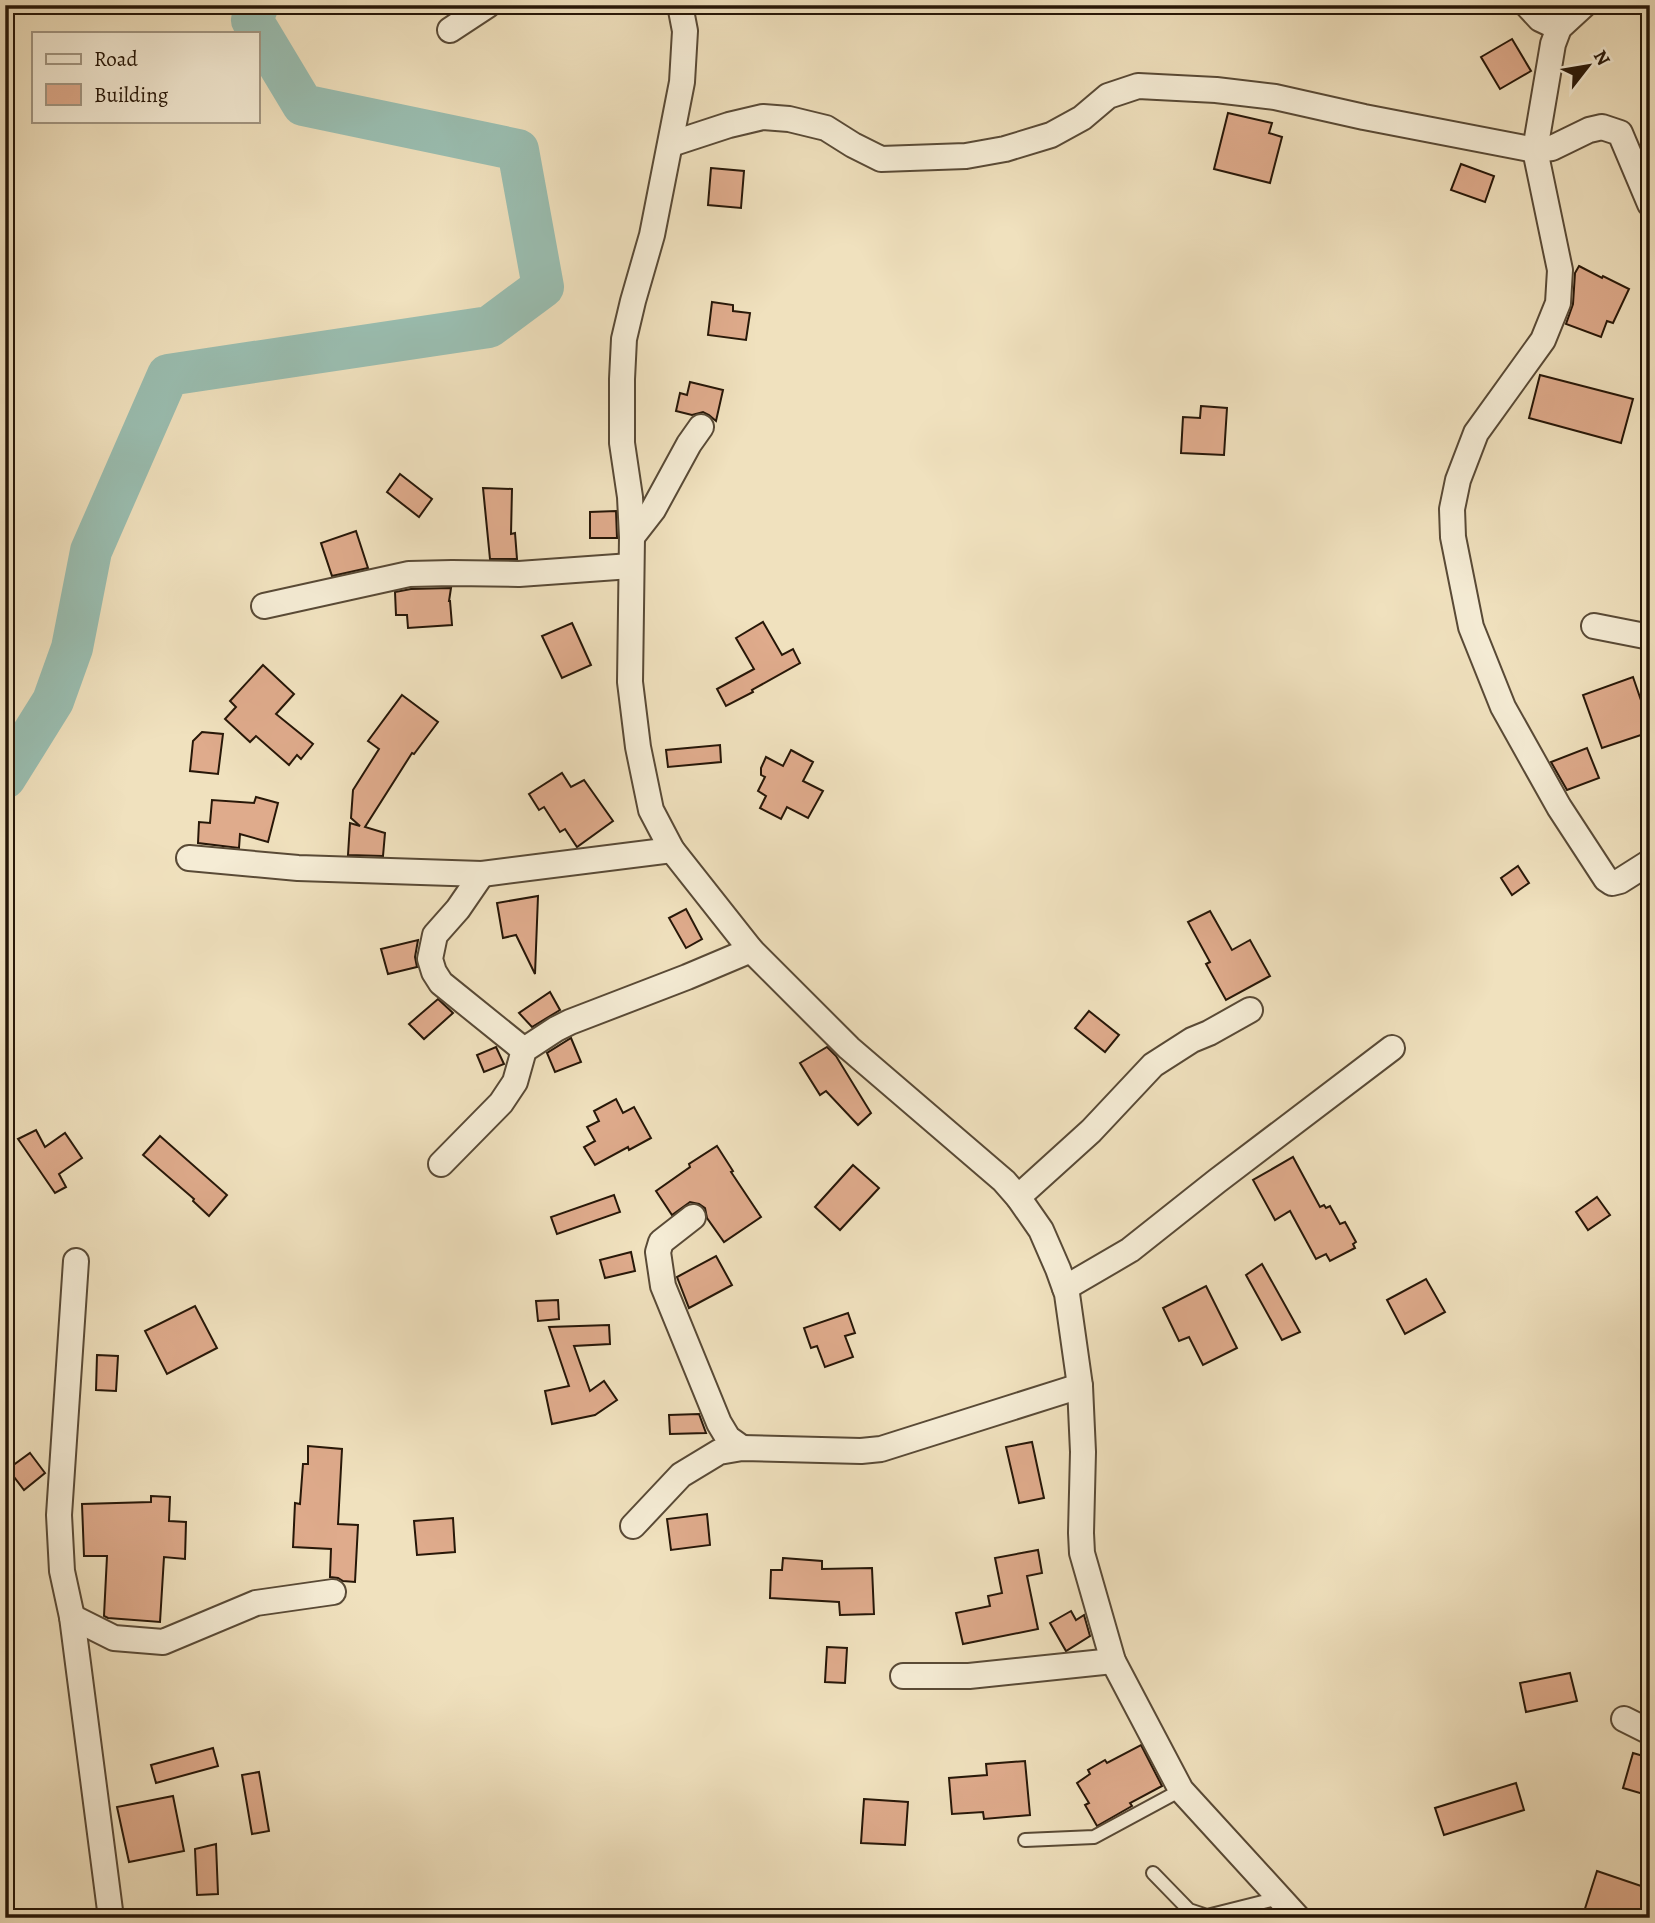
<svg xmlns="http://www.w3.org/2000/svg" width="1655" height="1923" viewBox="0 0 1655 1923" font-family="Alegreya,serif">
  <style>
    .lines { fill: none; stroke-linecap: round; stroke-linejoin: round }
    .river { stroke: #9abeb1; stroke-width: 42 }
    .building { fill: #dfab8c; stroke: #271708; stroke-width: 2 }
    .service-casing { stroke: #594a36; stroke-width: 16 }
    .minor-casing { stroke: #594a36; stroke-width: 28 }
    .service { stroke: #f5ecd5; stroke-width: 12 }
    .minor { stroke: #f5ecd5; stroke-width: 24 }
  </style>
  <rect width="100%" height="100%" fill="#f0e1be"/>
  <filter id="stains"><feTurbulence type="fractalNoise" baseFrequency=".00286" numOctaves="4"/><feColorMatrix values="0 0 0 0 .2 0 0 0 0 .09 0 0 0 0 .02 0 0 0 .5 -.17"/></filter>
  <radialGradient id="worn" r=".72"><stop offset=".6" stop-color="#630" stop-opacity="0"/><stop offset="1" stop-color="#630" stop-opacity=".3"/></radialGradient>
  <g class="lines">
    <path class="river" d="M5 778 53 701 72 648 91 551 168 375 489 327 543 287 518 150 303 105 252 20 258 5"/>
  </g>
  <g class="building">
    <path d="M1512 39 1531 71 1500 89 1481 57Z"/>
    <path d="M1228 113 1272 123 1269 133 1282 137 1270 183 1214 169Z"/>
    <path d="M1461 164 1494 176 1485 202 1451 190Z"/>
    <path d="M711 168 744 171 741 208 708 205Z"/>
    <path d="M1579 266 1602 278 1603 276 1629 289 1613 323 1607 321 1601 337 1566 324 1573 304 1575 273Z"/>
    <path d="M712 302 733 305V311L750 313 746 340 708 335Z"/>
    <path d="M1540 375 1633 399 1621 443 1529 418Z"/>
    <path d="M690 382 723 390 716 421 709 415 703 412 692 415 676 411 680 393 687 395Z"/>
    <path d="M1201 406 1227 408 1224 455 1181 453 1183 417 1200 418Z"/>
    <path d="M400 474 432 499 419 517 387 492Z"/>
    <path d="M483 488 512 489 511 534 515 533 517 559H490Z"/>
    <path d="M616 511 617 538H590V512Z"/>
    <path d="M356 531 368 568 332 576 321 543Z"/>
    <path d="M451 588 449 601H450L452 625 408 628 407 615H396L395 592 411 589Z"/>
    <path d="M763 622 782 655 793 649 800 663 752 690 753 692 726 706 717 689 754 669 736 638Z"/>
    <path d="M572 623 591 665 562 678 542 636Z"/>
    <path d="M263 665 294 694 276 714 313 744 301 759 297 755 289 765 256 736 250 742 225 719 236 707 230 701Z"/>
    <path d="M1633 677 1644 709 1650 707V732L1602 748 1583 695Z"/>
    <path d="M402 695 438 722 414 754 412 753 365 827 385 833 383 856 348 855 350 823 360 826 351 818 353 790 379 749 368 741Z"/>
    <path d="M202 732 223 734 218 774 190 771 193 741Z"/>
    <path d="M720 745 721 762 668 767 666 750Z"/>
    <path d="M1587 748 1599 778 1567 790 1551 762Z"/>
    <path d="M791 750 813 762 803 781 823 791 808 818 787 807 781 819 760 808 766 796 758 791 765 777 761 775V768L766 757 783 766Z"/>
    <path d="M562 773 571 787 584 780 613 821 577 847 565 829 560 832 544 807 539 810 529 794Z"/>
    <path d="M256 797 278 803 268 842 240 834 239 848 198 843 199 822 210 823 212 800 254 803Z"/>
    <path d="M1518 866 1529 883 1512 895 1501 878Z"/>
    <path d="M538 896 535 974 516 935 503 938 497 903Z"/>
    <path d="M686 909 702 939 686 948 669 918Z"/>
    <path d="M1210 911 1232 950 1250 940 1270 976 1226 1000 1206 964 1210 962 1188 922Z"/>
    <path d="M418 940 415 957 417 967 388 974 381 949Z"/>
    <path d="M550 992 560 1010 532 1027 519 1013Z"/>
    <path d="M438 999 453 1013 424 1039 409 1024Z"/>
    <path d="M1089 1011 1119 1035 1105 1052 1075 1028Z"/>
    <path d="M571 1038 581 1062 555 1072 547 1053Z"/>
    <path d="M496 1047 504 1064 484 1072 477 1055Z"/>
    <path d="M827 1047 836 1056 871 1113 858 1125 826 1091 820 1095 800 1063Z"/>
    <path d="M616 1099 623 1113 634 1107 651 1138 629 1150 628 1147 595 1165 584 1147 595 1141 587 1127 599 1121 594 1111Z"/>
    <path d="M36 1130 45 1147 65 1133 82 1158 59 1174 66 1187 55 1193 18 1139Z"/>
    <path d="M160 1136 227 1195 209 1216 193 1201 194 1199 143 1155Z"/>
    <path d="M717 1146 733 1171 731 1172 761 1217 724 1242 707 1218 705 1208 699 1204 690 1202 672 1215 656 1191 690 1167 689 1164Z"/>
    <path d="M1293 1157 1320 1207 1324 1205 1326 1208 1330 1206 1340 1224 1345 1222 1356 1242 1353 1244 1355 1248 1330 1261 1326 1254 1316 1259 1290 1211 1275 1220 1253 1180Z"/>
    <path d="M853 1165 879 1188 840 1230 815 1207Z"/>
    <path d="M614 1195 620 1212 557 1234 551 1217Z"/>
    <path d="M1597 1197 1610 1215 1588 1230 1576 1212Z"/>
    <path d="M631 1252 635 1271 605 1278 600 1260Z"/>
    <path d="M716 1256 732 1285 689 1308 677 1277Z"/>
    <path d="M1262 1264 1300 1332 1282 1340 1246 1275Z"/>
    <path d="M1426 1279 1445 1312 1405 1334 1387 1300Z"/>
    <path d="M1206 1286 1237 1348 1203 1365 1189 1337 1179 1341 1163 1308Z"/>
    <path d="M558 1300 559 1319 538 1321 536 1301Z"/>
    <path d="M195 1306 217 1348 167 1374 145 1331Z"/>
    <path d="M848 1313 855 1333 845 1336 853 1357 825 1367 817 1346 811 1348 804 1328Z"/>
    <path d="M609 1325 610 1344 574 1346 590 1391 604 1381 617 1400 595 1415 552 1424 545 1391 569 1386 549 1327Z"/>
    <path d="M97 1355 118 1356 116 1391 96 1390Z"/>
    <path d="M699 1414 706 1433 670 1434 669 1415Z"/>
    <path d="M1032 1442 1044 1498 1019 1503 1006 1447Z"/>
    <path d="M308 1446 342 1449 338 1524 358 1525 355 1582 343 1581 338 1578 330 1577 331 1549 293 1547 295 1503 300 1504 303 1464H308Z"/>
    <path d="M30 1453 45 1473 24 1490 8 1469Z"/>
    <path d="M151 1496 170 1497 169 1521 186 1522 185 1559 164 1557 160 1622 108 1618 104 1616 107 1556H84L82 1504 151 1502Z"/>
    <path d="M707 1514 710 1545 671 1550 667 1519Z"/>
    <path d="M453 1518 455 1552 417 1555 414 1521Z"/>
    <path d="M1038 1550 1042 1573 1027 1576 1038 1629 963 1644 956 1613 990 1606 988 1596 1002 1593 995 1558Z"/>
    <path d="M783 1558 822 1561V1569L872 1568 874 1614 840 1615 839 1602 770 1598 771 1570H782Z"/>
    <path d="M1071 1611 1076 1620 1084 1615 1090 1636 1066 1651 1050 1623Z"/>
    <path d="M827 1647 847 1648 845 1683 825 1682Z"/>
    <path d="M1570 1673 1577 1701 1526 1712 1520 1683Z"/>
    <path d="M1141 1745 1162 1786 1130 1803 1132 1806 1097 1826 1085 1805 1089 1803 1077 1783 1090 1774 1088 1770 1105 1760 1107 1763Z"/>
    <path d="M213 1748 218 1766 156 1783 151 1765Z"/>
    <path d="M1633 1753 1650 1758V1796L1623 1788Z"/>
    <path d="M1025 1761 1030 1815 984 1819 983 1812 952 1814 949 1778 987 1775 986 1764Z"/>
    <path d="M259 1772 269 1831 252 1834 242 1775Z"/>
    <path d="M1516 1783 1524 1810 1444 1835 1435 1808Z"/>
    <path d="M173 1796 184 1851 129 1862 117 1807Z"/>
    <path d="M864 1799 908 1802 905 1845 861 1843Z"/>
    <path d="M216 1844 218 1894 197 1895 195 1849Z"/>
    <path d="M1597 1871 1650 1889V1918H1582Z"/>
  </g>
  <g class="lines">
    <defs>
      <g id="service">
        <path d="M1025 1840 1094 1837 1181 1790"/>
        <path d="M1153 1873 1189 1910 1207 1916 1279 1898"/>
      </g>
      <g id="minor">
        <path d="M680 5 685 31 682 82 652 235 633 301 624 339 622 379V443L630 497 632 537 630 682 638 747 651 810 672 850 751 950 849 1048 1004 1181 1018 1197 1041 1230 1058 1269 1067 1294 1080 1386 1083 1452 1081 1533 1082 1553 1113 1661 1181 1790 1298 1918"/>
        <path d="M1527 5 1540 19 1559 28"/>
        <path d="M1584 5 1559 28 1553 44 1535 150 1560 270 1558 303 1543 340 1476 433 1458 480 1452 509 1453 537 1471 627 1503 707 1559 807 1606 879 1612 883 1620 881 1650 862"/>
        <path d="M450 30 488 5"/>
        <path d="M671 144 729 125 763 117 789 119 826 128 853 145 881 159 966 156 1005 149 1051 135 1082 118 1108 96 1138 86 1216 90 1275 97 1364 117 1535 150 1552 148 1589 130 1602 127 1620 133 1650 204"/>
        <path d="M632 537 653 510 689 444 701 427"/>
        <path d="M264 606 409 574 452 573 519 574 631 566"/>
        <path d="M1594 626 1650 637"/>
        <path d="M189 858 298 868 482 874 672 850"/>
        <path d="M482 874 458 909 435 935 430 959 434 972 441 983 524 1050"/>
        <path d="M441 1164 501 1103 515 1082 524 1050 556 1029 570 1022 687 977 751 950"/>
        <path d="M1018 1197 1091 1131 1153 1065 1192 1040 1209 1033 1250 1010"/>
        <path d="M693 1217 661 1242 658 1252 663 1286 719 1423 728 1438 742 1448"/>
        <path d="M76 1261 59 1515 62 1571 72 1617 111 1918"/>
        <path d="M1065 1288 1130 1250 1217 1181 1392 1048"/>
        <path d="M633 1526 681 1475 719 1452 742 1448 861 1451 881 1449 1080 1386"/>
        <path d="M72 1617 114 1638 163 1642 256 1603 333 1592"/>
        <path d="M903 1676H969L1113 1661"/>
        <path d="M1624 1719 1650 1732"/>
      </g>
    </defs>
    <use href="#service" class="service-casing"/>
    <use href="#minor" class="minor-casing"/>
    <use href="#service" class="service"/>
    <use href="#minor" class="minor"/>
  </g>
  <rect width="1655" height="1923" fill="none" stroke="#f0e1be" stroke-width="28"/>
  <rect x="7" y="7" width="1641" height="1909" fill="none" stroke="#271708" stroke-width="3.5"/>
  <rect x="14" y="14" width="1627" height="1895" fill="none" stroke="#271708" stroke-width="2"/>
  <rect x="32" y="32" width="228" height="91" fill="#f5ecd5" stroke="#a39783" stroke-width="2"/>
  <rect x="46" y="54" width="35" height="10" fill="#f5ecd5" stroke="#a39783" stroke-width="2"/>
  <text x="94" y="66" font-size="21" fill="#271708">Road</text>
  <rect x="46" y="84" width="35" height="21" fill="#dfab8c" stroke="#a39783" stroke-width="2"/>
  <text x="94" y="102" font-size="21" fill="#271708">Building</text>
  <g transform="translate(1588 66) rotate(59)" stroke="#f5ecd5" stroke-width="5" paint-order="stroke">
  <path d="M0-5L12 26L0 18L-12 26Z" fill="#271708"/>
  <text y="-10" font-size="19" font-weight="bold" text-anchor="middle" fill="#271708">N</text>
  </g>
  <rect width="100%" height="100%" filter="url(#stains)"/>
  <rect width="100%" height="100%" fill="url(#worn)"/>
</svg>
